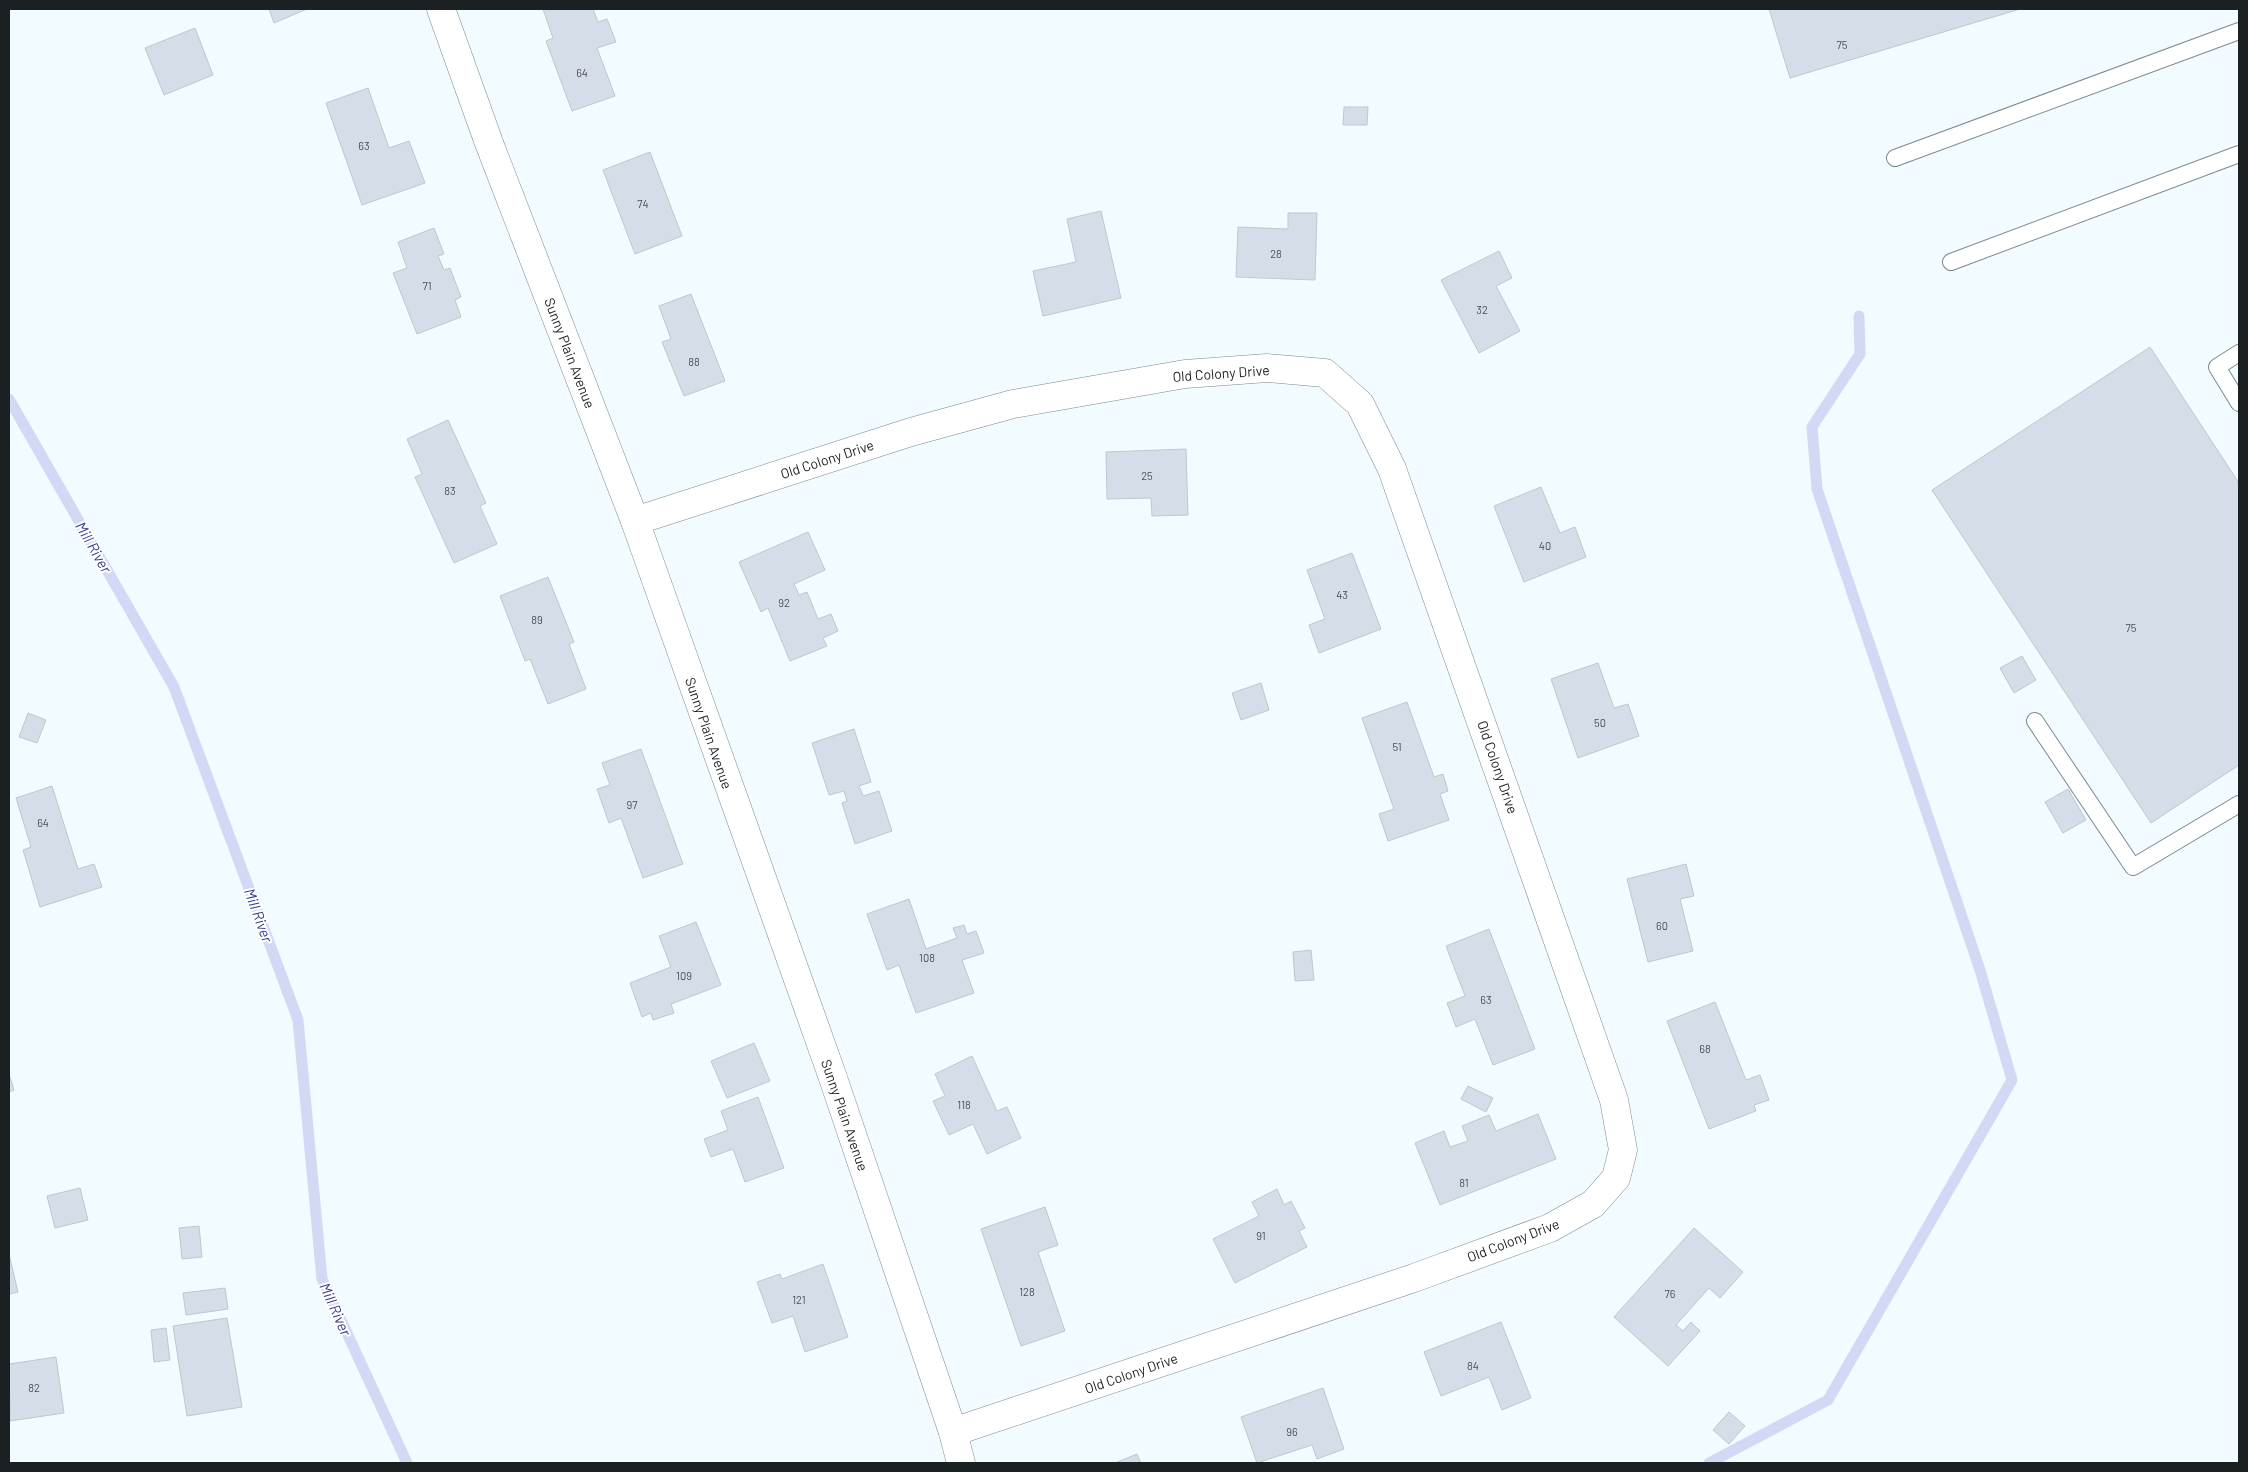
<svg xmlns="http://www.w3.org/2000/svg" width="2248" height="1472" viewBox="0 0 2248 1472" font-family="Barlow,sans-serif">
  <style>
    .lines { fill: none; stroke-linecap: round; stroke-linejoin: round }
    .stream { stroke: #d3d9f5; stroke-width: 11 }
    .building { fill: #d5dee8; stroke: #bec7d1 }
    .lane-casing { stroke: #7c898e; stroke-width: 18 }
    .street-casing { stroke: #7c898e; stroke-width: 29 }
    .lane { stroke: #fff; stroke-width: 16 }
    .street { stroke: #fff; stroke-width: 28 }
    .labels { text-anchor: middle; dominant-baseline: central; stroke-width: 4; stroke-linejoin: round; paint-order: stroke }
    .number-label { font-size: 11px; fill: #4a5054 }
    .street-label { font-size: 14px; fill: #1b2023; stroke: #fff }
    .water-label { font-size: 15px; font-style: italic; fill: #373e8b; stroke: #fff }
  </style>
  <rect width="100%" height="100%" fill="#f2fbff"/>
  <g class="lines">
    <g class="stream">
      <path d="M9 399 174 687 298 1020 322 1279 407 1463"/>
      <path d="M1709 1463 1828 1400 2012 1080 1980 970 1817 489 1812 427 1860 354 1859 316"/>
    </g>
  </g>
  <g class="building">
    <path d="M269 9H307L274 23Z"/>
    <path d="M543 9H593L598 22 607 19 616 42 597 48 615 96 572 111 546 41 553 38Z"/>
    <path d="M1769 9H2020L1790 78Z"/>
    <path d="M195 28 213 75 164 95 145 48Z"/>
    <path d="M368 88 389 148 409 141 425 183 362 205 326 103Z"/>
    <path d="M1344 107H1368L1367 125H1343Z"/>
    <path d="M650 152 682 236 635 254 603 170Z"/>
    <path d="M1101 211 1121 298 1043 316 1033 271 1076 262 1067 219Z"/>
    <path d="M1288 213H1317L1315 280 1236 277 1238 227 1288 229Z"/>
    <path d="M434 228 444 254 438 256 444 270 450 268 461 297 455 300 461 317 417 334 393 273 407 268 398 242Z"/>
    <path d="M1499 251 1512 278 1496 286 1520 331 1479 353 1441 280Z"/>
    <path d="M691 294 725 381 684 396 662 342 671 339 659 306Z"/>
    <path d="M2150 347 2239 483V765L2151 823 1932 490Z"/>
    <path d="M448 420 486 503 480 506 497 544 454 563 415 477 422 474 407 439Z"/>
    <path d="M1186 449 1188 515 1152 516 1151 498 1107 499 1106 452Z"/>
    <path d="M1541 487 1560 533 1575 527 1586 557 1524 582 1494 506Z"/>
    <path d="M808 532 825 570 794 584 799 595 807 592 818 619 831 614 838 631 823 638 827 646 790 661 768 608 761 612 739 562Z"/>
    <path d="M1352 553 1381 629 1319 653 1309 625 1325 619 1307 570Z"/>
    <path d="M548 577 574 642 569 644 586 689 548 704 530 659 525 661 500 596Z"/>
    <path d="M2022 656 2036 680 2014 693 2000 668Z"/>
    <path d="M1598 663 1614 708 1628 704 1639 736 1578 758 1551 679Z"/>
    <path d="M1261 683 1269 710 1241 720 1232 693Z"/>
    <path d="M1407 702 1434 777 1443 774 1448 791 1440 794 1449 820 1388 841 1379 814 1394 809 1362 718Z"/>
    <path d="M28 713 46 720 37 743 19 737Z"/>
    <path d="M854 729 871 782 859 786 863 796 879 791 892 831 855 844 842 803 847 801 844 791 829 795 812 743Z"/>
    <path d="M641 749 683 864 643 878 621 818 609 823 597 789 610 785 602 763Z"/>
    <path d="M52 786 78 869 94 864 102 887 40 907 23 850 31 847 16 798Z"/>
    <path d="M2068 789 2086 820 2063 833 2045 802Z"/>
    <path d="M1686 864 1694 896 1680 899 1693 951 1648 962 1627 879Z"/>
    <path d="M909 899 926 949 957 938 953 928 964 925 967 934 976 931 984 953 962 960 974 993 916 1013 899 965 887 970 867 914Z"/>
    <path d="M696 922 721 985 671 1004 674 1013 653 1020 651 1013 642 1017 630 983 671 967 659 936Z"/>
    <path d="M1489 929 1535 1049 1493 1065 1475 1019 1456 1027 1447 1003 1465 996 1446 946Z"/>
    <path d="M1311 950 1314 980 1295 981 1293 952Z"/>
    <path d="M1715 1002 1746 1080 1760 1075 1769 1100 1754 1105 1756 1111 1709 1129 1667 1021Z"/>
    <path d="M754 1043 770 1081 727 1098 711 1061Z"/>
    <path d="M972 1056 997 1111 1007 1107 1021 1138 987 1154 973 1124 949 1135 933 1101 945 1096 935 1074Z"/>
    <path d="M9 1074 14 1090 9 1092Z"/>
    <path d="M1468 1086 1493 1098 1486 1112 1461 1099Z"/>
    <path d="M758 1097 784 1168 745 1182 733 1149 711 1157 704 1139 728 1130 721 1111Z"/>
    <path d="M1538 1114 1556 1159 1440 1205 1415 1143 1444 1131 1450 1147 1468 1141 1462 1126 1489 1115 1496 1131Z"/>
    <path d="M80 1188 88 1220 55 1228 47 1196Z"/>
    <path d="M1277 1189 1284 1205 1291 1201 1305 1228 1299 1231 1307 1247 1235 1283 1213 1239 1259 1216 1252 1202Z"/>
    <path d="M1045 1207 1058 1245 1038 1252 1065 1331 1021 1346 981 1229Z"/>
    <path d="M199 1226 202 1257 182 1259 179 1228Z"/>
    <path d="M1694 1228 1743 1272 1720 1298 1709 1288 1676 1325 1683 1331 1691 1322 1700 1331 1668 1366 1614 1317Z"/>
    <path d="M9 1254 18 1292 9 1294Z"/>
    <path d="M823 1264 848 1337 805 1352 793 1316 772 1323 757 1282 780 1274 782 1279Z"/>
    <path d="M225 1288 228 1309 186 1315 183 1293Z"/>
    <path d="M227 1318 242 1407 187 1416 173 1326Z"/>
    <path d="M1501 1322 1531 1398 1502 1410 1489 1377 1441 1396 1424 1352Z"/>
    <path d="M166 1328 170 1360 154 1362 151 1330Z"/>
    <path d="M56 1357 64 1413 10 1421 9 1364Z"/>
    <path d="M1323 1388 1344 1449 1317 1459 1312 1445 1257 1463 1241 1417Z"/>
    <path d="M1729 1412 1745 1426 1729 1444 1713 1430Z"/>
    <path d="M1137 1454 1141 1463H1115Z"/>
  </g>
  <g class="lines">
    <defs>
      <g id="lane">
        <path d="M1895 158 2239 31"/>
        <path d="M1951 262 2239 154"/>
        <path d="M2239 353 2217 367 2239 403"/>
        <path d="M2035 721 2133 867 2239 804"/>
      </g>
      <g id="street">
        <path d="M441 9 489 143 635 521 832 1075 953 1432 961 1463"/>
        <path d="M635 521 911 432 1013 404 1185 374 1267 368 1325 373 1360 404 1392 469 1614 1100 1623 1150 1616 1178 1593 1204 1550 1228 1414 1278 953 1432"/>
      </g>
    </defs>
    <use href="#lane" class="lane-casing"/>
    <use href="#street" class="street-casing"/>
    <use href="#lane" class="lane"/>
    <use href="#street" class="street"/>
  </g>
  <g class="labels">
    <g class="number-label">
      <text x="1842" y="44">75</text>
      <text x="582" y="72">64</text>
      <text x="364" y="145">63</text>
      <text x="643" y="203">74</text>
      <text x="1276" y="253">28</text>
      <text x="427" y="285">71</text>
      <text x="1482" y="309">32</text>
      <text x="694" y="361">88</text>
      <text x="1147" y="475">25</text>
      <text x="450" y="490">83</text>
      <text x="1545" y="545">40</text>
      <text x="1342" y="594">43</text>
      <text x="784" y="602">92</text>
      <text x="537" y="619">89</text>
      <text x="2131" y="627">75</text>
      <text x="1600" y="722">50</text>
      <text x="1397" y="746">51</text>
      <text x="632" y="804">97</text>
      <text x="43" y="822">64</text>
      <text x="1662" y="925">60</text>
      <text x="927" y="957">108</text>
      <text x="684" y="975">109</text>
      <text x="1486" y="999">63</text>
      <text x="1705" y="1048">68</text>
      <text x="964" y="1104">118</text>
      <text x="1464" y="1182">81</text>
      <text x="1261" y="1235">91</text>
      <text x="1027" y="1291">128</text>
      <text x="1670" y="1293">76</text>
      <text x="799" y="1299">121</text>
      <text x="1473" y="1365">84</text>
      <text x="34" y="1387">82</text>
      <text x="1292" y="1431">96</text>
    </g>
    <g class="street-label">
      <text transform="translate(570 353) rotate(69)">Sunny Plain Avenue</text>
      <text transform="translate(1221 373) rotate(-4)">Old Colony Drive</text>
      <text transform="translate(827 459) rotate(-18)">Old Colony Drive</text>
      <text transform="translate(709 733) rotate(71)">Sunny Plain Avenue</text>
      <text transform="translate(1498 767) rotate(71)">Old Colony Drive</text>
      <text transform="translate(845 1115) rotate(71)">Sunny Plain Avenue</text>
      <text transform="translate(1513 1240) rotate(-21)">Old Colony Drive</text>
      <text transform="translate(1131 1373) rotate(-19)">Old Colony Drive</text>
    </g>
    <g class="water-label">
      <text transform="translate(94 547) rotate(60)">Mill River</text>
      <text transform="translate(259 915) rotate(70)">Mill River</text>
      <text transform="translate(336 1309) rotate(66)">Mill River</text>
    </g>
  </g>
  <rect width="2248" height="1472" fill="none" stroke="#1b2023" stroke-width="20"/>
</svg>
